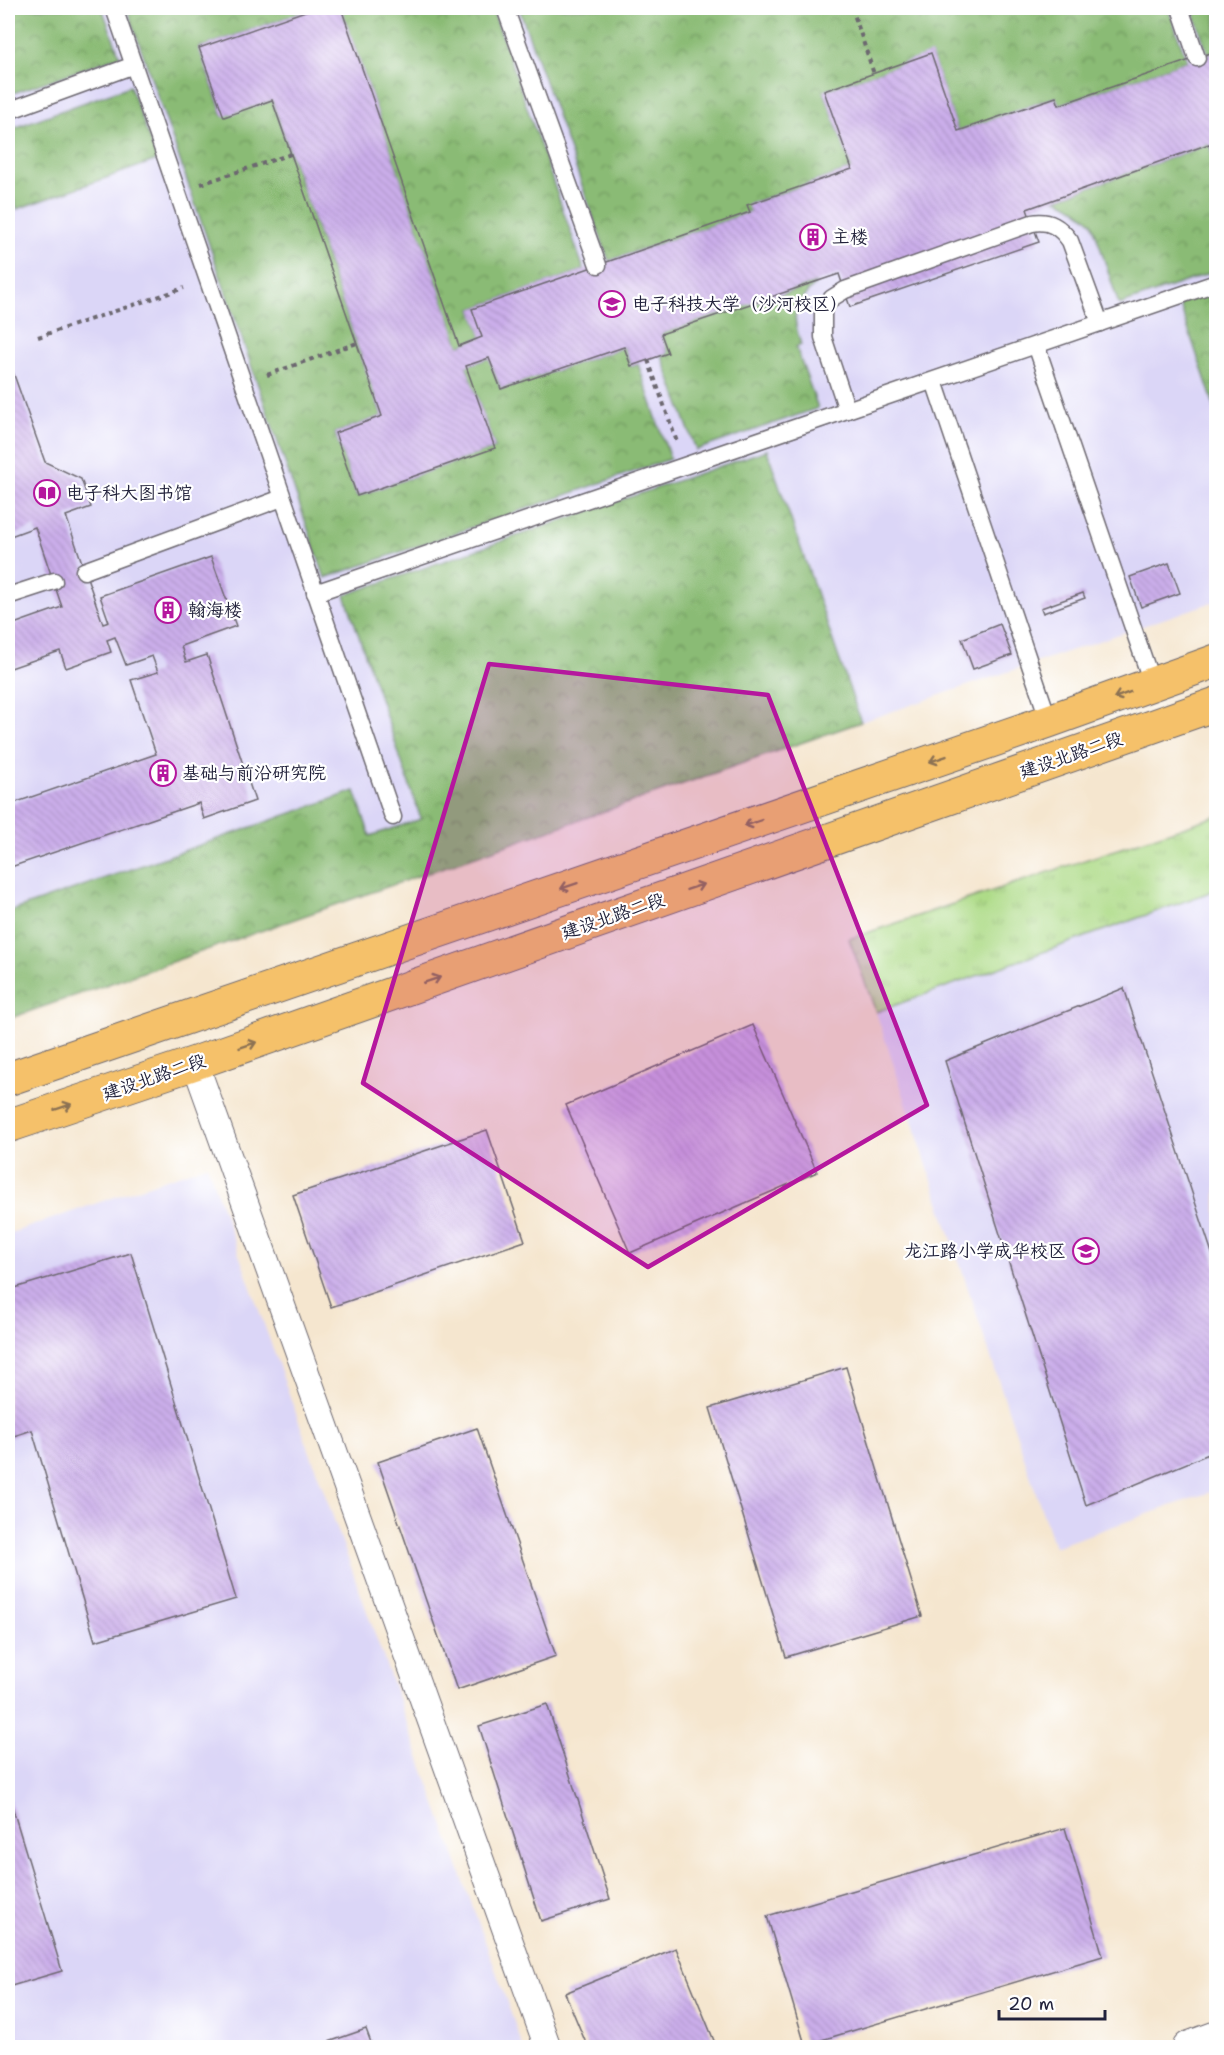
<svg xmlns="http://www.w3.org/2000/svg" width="1224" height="2055" viewBox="0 0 1224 2055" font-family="'Shantell Sans','LXGW WenKai TC',sans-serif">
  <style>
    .built { fill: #dbd6f7 }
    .forest { fill: url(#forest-crowns); stroke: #566e58; stroke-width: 1.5 }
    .park { fill: url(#park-tufts); stroke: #687e62; stroke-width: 1.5 }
    .building { fill: url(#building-back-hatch) }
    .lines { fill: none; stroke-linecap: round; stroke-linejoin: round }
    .service-casing { stroke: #6c676f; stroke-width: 19 }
    .pedestrian-casing { stroke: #6c676f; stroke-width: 28 }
    .minor-casing { stroke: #6c676f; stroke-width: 35 }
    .primary-casing { stroke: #6c676f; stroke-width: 35 }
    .path { stroke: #6c676f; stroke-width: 4; stroke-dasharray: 4.5 4.5; stroke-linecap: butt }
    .service { stroke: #fff; stroke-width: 16 }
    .pedestrian { stroke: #fff; stroke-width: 26 }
    .minor { stroke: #fff; stroke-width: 33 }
    .primary { stroke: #f5c16b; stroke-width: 33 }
    .oneway { stroke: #8c7253 }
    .marked { fill: #b5179e; fill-opacity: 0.2; stroke: #b5179e; stroke-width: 4.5; stroke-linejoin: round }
    .labels { text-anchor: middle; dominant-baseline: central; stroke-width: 4.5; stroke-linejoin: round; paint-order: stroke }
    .poi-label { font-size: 18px; fill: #22223b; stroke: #fff; text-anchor: start }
    .street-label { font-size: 18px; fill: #22223b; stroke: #fff }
  </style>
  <defs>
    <pattern id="forest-crowns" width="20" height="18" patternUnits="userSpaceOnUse" patternTransform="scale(1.5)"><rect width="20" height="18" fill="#8abb74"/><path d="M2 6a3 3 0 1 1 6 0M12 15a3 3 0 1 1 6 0" fill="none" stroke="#709860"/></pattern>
    <pattern id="park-tufts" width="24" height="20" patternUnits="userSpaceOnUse" patternTransform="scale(1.5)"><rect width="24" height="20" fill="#aedb88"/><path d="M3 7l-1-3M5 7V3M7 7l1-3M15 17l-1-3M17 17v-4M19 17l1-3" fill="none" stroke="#95bc76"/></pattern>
    <pattern id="building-back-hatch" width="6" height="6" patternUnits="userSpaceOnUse" patternTransform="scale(1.5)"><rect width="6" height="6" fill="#cbaeea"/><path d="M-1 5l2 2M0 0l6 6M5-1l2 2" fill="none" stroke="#ae95ca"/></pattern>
  </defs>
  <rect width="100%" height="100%" fill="#fff"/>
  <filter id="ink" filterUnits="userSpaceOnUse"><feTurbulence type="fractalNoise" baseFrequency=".0167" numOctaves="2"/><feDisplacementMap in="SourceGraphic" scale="12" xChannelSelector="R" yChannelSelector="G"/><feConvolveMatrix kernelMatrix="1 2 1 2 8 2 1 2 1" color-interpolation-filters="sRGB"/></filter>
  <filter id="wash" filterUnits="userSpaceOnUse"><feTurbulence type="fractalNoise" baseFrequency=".008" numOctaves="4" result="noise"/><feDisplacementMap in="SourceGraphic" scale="24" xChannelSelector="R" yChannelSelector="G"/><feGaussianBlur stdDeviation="1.35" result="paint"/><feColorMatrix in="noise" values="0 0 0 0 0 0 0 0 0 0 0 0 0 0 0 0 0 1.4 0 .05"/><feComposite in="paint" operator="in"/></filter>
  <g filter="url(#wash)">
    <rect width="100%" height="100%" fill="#f5e6cf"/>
    <g class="built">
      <path d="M8 8H1216V601L861 722 8 1019Z"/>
      <path d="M1216 890V1490L1054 1547 876 1012Z"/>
      <path d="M207 1165 523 2047H8V1234Z"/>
    </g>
    <g class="forest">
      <path d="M8 8H102L120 56 8 95Z"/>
      <path d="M127 8H314L199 48 223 116 272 100 382 416 335 433 357 496 495 448 466 366 489 358 501 389 624 347 631 366 638 364 670 459 325 578Z"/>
      <path d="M341 8H492L584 270 472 309 482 337 459 346Z"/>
      <path d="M519 8H1168L1187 61 1059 105 1056 97 958 131 931 54 824 91 852 169 748 204 750 212 609 261Z"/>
      <path d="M1192 8H1216V51L1208 54Z"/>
      <path d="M130 86 157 160 17 209 8 182V130Z"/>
      <path d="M1209 144 1215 162H1216V271L1119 305 1092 222C1081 212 1070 203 1056 199Z"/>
      <path d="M816 283C793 308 791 311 801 345L796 347 818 408 696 450 662 356 668 353 661 334 779 293 780 295Z"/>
      <path d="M1216 289V411L1179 302Z"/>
      <path d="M767 450 861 722 8 1019V912L355 791 370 836 421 819 345 595Z"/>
    </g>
    <path class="park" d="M1216 816V890L876 1012 849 939Z"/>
    <g id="blocks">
      <g class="building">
        <path d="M314 8H341L459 346 482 337 472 309 750 212 747 205 852 169 824 91 931 53 958 131 1056 97 1059 105 1216 51V162L1215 163 1209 144 1027 209 1039 242 850 307 839 274 661 334 668 353 631 366 624 347 501 389 489 358 466 366 495 448 357 496 335 433 382 416 291 154 272 100 224 117 199 48Z"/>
        <path d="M8 358 45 462 81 479 91 507 66 516 103 624 109 622 100 596 211 557 236 626 181 646 186 662 207 655 255 801 204 819 199 803 8 868V805L156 754 131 680 158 672 152 656 126 665 115 637 107 640 111 652 66 668 60 651 8 669V626L62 607 35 527 8 537Z"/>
        <path d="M1169 563 1180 593 1141 607 1130 577Z"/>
        <path d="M1083 593 1085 598 1043 613 1041 608Z"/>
        <path d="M1000 624 1012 655 973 669 962 639Z"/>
        <path d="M1124 988 1216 1265V1451L1086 1505 945 1061Z"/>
        <path d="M753 1025 817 1172 630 1253 566 1105Z"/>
        <path d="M487 1130 525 1241 331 1307 293 1195Z"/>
        <path d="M131 1253 236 1599 95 1641 32 1430 8 1438V1290Z"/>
        <path d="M846 1367 922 1616 786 1657 710 1408Z"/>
        <path d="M477 1428 556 1656 457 1690 378 1462Z"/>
        <path d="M547 1704 610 1899 541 1921 479 1726Z"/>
        <path d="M8 1793 62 1971 8 1987Z"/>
        <path d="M1065 1828 1103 1956 805 2045 767 1916Z"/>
        <path d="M676 1948 717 2048H588L565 1993Z"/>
        <path d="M366 2029 373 2048H314V2047Z"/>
      </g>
    </g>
  </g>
  <g filter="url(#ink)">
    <use href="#blocks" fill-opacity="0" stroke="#6c676f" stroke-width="1.5"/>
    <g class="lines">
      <defs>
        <g id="service">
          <path d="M114 8 393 817"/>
          <path d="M505 8 598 265"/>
          <path d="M1180 8 1197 58"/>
          <path d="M8 111 134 65"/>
          <path d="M1036 345 1152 683"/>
          <path d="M934 381 1049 721"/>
          <path d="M847 410 823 337V309L832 298 845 290 1032 223C1050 220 1060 227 1070 241L1100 323"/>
          <path d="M84 571 282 498"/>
          <path d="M315 593 1216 283"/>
          <path d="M8 596 54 581"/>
        </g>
        <path id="pedestrian" d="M195 1063 548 2048"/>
        <path id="minor" d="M1189 2048 1216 2038"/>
        <g id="primary">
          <path d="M8 1079 1049 721 1216 661"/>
          <path d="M8 1126 195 1063 1216 704"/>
        </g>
      </defs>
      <use href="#service" class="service-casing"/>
      <use href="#pedestrian" class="pedestrian-casing"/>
      <use href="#minor" class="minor-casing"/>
      <use href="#primary" class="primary-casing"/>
      <g class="path">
        <path d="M852 8 874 74"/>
        <path d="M201 184 291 154"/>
        <path d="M38 337 184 288"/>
        <path d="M648 360 677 442"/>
        <path d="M267 375 357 343"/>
      </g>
      <use href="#service" class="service"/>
      <use href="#pedestrian" class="pedestrian"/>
      <use href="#minor" class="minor"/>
      <use href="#primary" class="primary"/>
    </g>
    <defs><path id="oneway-shaft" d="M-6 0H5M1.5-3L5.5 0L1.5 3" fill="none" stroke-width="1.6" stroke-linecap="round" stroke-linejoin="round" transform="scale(1.5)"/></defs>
    <g class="oneway">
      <use href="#oneway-shaft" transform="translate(1122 695) rotate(160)"/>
      <use href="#oneway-shaft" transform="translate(938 759) rotate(161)"/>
      <use href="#oneway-shaft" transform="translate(753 823) rotate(161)"/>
      <use href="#oneway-shaft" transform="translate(569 886) rotate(161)"/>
      <use href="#oneway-shaft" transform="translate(695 887) rotate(-19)"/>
      <use href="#oneway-shaft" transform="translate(432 980) rotate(-19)"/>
      <use href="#oneway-shaft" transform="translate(248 1045) rotate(-19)"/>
      <use href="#oneway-shaft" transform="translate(63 1107) rotate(-18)"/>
    </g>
  </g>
  <path class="marked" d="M489 664 768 695 927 1105 648 1267 363 1083Z"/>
  <defs>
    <symbol id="building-ring" viewBox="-11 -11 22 22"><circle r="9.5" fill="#fff" stroke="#b5179e" stroke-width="1.5"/><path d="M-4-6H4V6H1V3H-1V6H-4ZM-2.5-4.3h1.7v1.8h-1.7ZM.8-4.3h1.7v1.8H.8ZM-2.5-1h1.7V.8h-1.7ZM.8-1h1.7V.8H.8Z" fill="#b5179e"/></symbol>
    <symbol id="university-ring" viewBox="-11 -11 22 22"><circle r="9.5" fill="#fff" stroke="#b5179e" stroke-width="1.5"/><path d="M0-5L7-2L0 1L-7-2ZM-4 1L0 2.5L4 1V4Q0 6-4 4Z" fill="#b5179e"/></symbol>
    <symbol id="library-ring" viewBox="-11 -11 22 22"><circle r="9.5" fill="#fff" stroke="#b5179e" stroke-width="1.5"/><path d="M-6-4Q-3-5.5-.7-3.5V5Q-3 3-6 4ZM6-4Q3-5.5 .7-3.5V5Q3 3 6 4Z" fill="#b5179e"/></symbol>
    <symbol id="school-ring" viewBox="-11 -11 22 22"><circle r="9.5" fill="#fff" stroke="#b5179e" stroke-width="1.5"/><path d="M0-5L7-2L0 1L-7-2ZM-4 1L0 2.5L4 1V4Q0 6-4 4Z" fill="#b5179e"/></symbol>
  </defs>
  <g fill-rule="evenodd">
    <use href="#building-ring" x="798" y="222" width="30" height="30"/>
    <use href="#university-ring" x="597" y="289" width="30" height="30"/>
    <use href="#library-ring" x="32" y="478" width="30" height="30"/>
    <use href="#building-ring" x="153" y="595" width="30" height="30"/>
    <use href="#building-ring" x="148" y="758" width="30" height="30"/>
    <use href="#school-ring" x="1071" y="1236" width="30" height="30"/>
  </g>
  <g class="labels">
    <g class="poi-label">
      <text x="832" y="237">主楼</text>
      <text x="632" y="304">电子科技大学（沙河校区）</text>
      <text x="66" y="493">电子科大图书馆</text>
      <text x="188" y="610">翰海楼</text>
      <text x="182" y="773">基础与前沿研究院</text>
      <text x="1066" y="1251" text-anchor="end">龙江路小学成华校区</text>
    </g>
    <g class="street-label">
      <text transform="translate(1071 755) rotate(-19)">建设北路二段</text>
      <text transform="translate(613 916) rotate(-19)">建设北路二段</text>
      <text transform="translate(154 1077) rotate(-19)">建设北路二段</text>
    </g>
  </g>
  <rect width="1224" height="2055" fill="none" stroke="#fff" stroke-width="30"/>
  <path d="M999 2010v9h106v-9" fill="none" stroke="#22223b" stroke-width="3"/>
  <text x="1008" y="2010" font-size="18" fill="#22223b" stroke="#ffffff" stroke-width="4.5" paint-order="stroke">20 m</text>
</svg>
